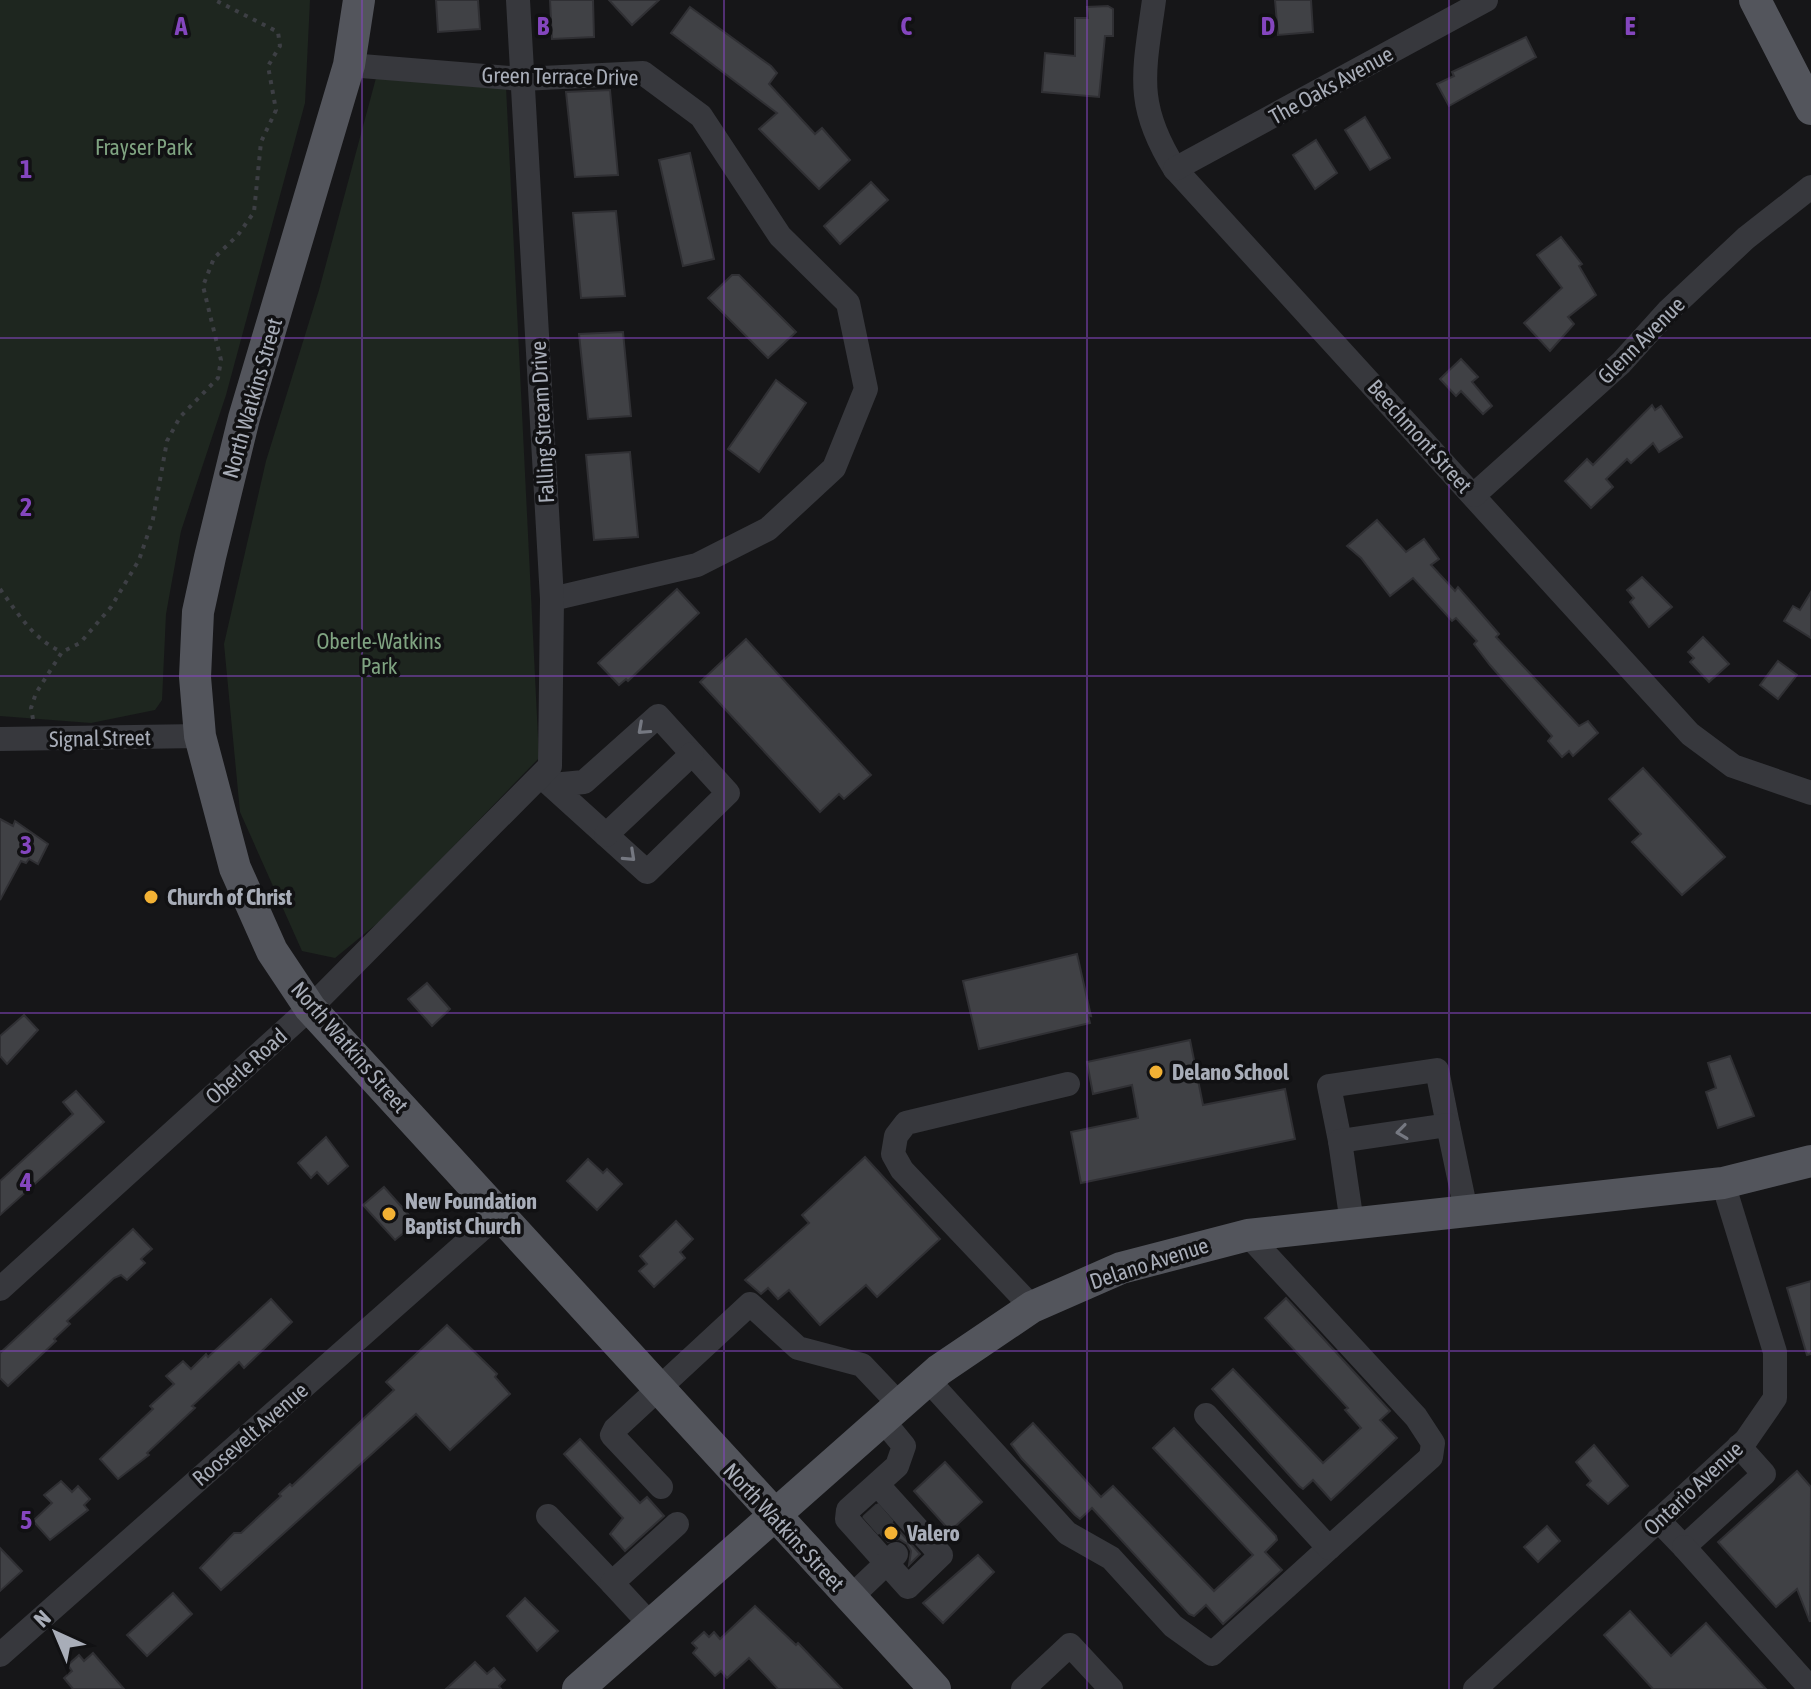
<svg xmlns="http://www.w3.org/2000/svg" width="1811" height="1689" viewBox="0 0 1811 1689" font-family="'Asap Condensed',sans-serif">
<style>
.green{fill:#1e261f}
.building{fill:#404145;stroke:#303034;stroke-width:2}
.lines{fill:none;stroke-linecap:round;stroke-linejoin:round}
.minor-tunnel{stroke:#333438;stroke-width:24;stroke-dasharray:24 12;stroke-linecap:butt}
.path{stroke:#3d3f44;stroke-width:4;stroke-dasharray:4 6;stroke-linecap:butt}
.minor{stroke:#37383d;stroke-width:24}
.major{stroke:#53555c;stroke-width:32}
.oneway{stroke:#757881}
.grid{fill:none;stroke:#8446be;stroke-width:2;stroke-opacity:0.55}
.poi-dot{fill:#f2b134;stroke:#111113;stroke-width:3}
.labels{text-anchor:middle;stroke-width:7;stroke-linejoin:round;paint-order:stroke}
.street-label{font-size:22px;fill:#a8adb8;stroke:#111113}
.park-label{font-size:22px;fill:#7fa381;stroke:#111113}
.poi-label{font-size:22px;font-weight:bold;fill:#a8adb8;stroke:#111113;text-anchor:start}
.grid-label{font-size:26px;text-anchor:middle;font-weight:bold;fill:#8446be;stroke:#111113;stroke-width:7;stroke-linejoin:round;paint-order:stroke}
</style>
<rect width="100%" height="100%" fill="#161618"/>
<g class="green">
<path d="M0 0H310L305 103 226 395 181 531 166 614 162 700 155 710 91 723 0 716Z"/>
<path d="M376 78 506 87 539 758 385 917 335 958 302 951 240 812 224 644 266 461 319 290Z"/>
</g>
<g class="building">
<path d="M436 0H478L480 29 438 32Z"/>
<path d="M550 0H593L594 37 552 39Z"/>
<path d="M609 0H659L632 25Z"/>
<path d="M1275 0H1311L1313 32 1278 35Z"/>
<path d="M1108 6 1113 9V36H1105L1099 97 1042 92 1045 53 1075 56V18H1088L1087 7Z"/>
<path d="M690 7 771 66 777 73 769 84 815 134 822 128 850 160 819 189 759 129 777 113 671 33Z"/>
<path d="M1526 37 1536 57 1449 106 1437 84 1454 76 1452 72Z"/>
<path d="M610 90 618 175 575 177 566 92Z"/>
<path d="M1365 117 1390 158 1370 170 1345 130Z"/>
<path d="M1316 140 1337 173 1315 189 1293 155Z"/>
<path d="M690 153 714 259 683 266 659 160Z"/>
<path d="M871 182 888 200 840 244 824 226Z"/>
<path d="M616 211 625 296 581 298 573 213Z"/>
<path d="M1561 237 1582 264 1579 266 1596 295 1568 317 1574 324 1550 351 1524 323 1562 288 1537 255Z"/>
<path d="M732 275H739L796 332 768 358 708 298Z"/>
<path d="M623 332 631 416 588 419 579 334Z"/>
<path d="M1461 359 1478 377 1472 382 1492 406 1483 414 1461 391 1456 396 1440 379Z"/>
<path d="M776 380 806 403 759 472 728 449Z"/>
<path d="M1652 405 1655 410 1661 406 1682 437 1659 452 1653 443 1631 463 1627 459 1606 479 1613 487 1591 508 1565 481 1587 459 1593 465Z"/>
<path d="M630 452 638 537 594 540 586 455Z"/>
<path d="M1377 520 1406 552 1424 539 1439 559 1431 565 1455 591 1458 587 1472 603 1499 634 1496 637 1579 726 1588 721 1598 733 1573 756 1569 751 1562 757 1548 741 1552 736 1490 665 1474 644 1477 641 1456 618 1452 621 1413 578 1390 596 1361 558 1347 546Z"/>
<path d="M1642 577 1672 607 1649 627 1630 602 1634 598 1627 590Z"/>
<path d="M677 589 699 613 628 681 626 679 619 685 598 663Z"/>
<path d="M1811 592V638L1784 621 1793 606 1800 610Z"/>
<path d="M1703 637 1729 664 1709 682 1690 662 1694 658 1688 652Z"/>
<path d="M746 639 871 775 844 799 839 794 820 812 700 682Z"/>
<path d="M1778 661 1797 675 1778 699 1760 685Z"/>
<path d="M1643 768 1725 857 1682 895 1632 842 1641 834 1609 799Z"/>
<path d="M0 819 13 826 15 821 48 844 38 864 29 859 26 863 21 861 0 900Z"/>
<path d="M1077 954 1091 1016 1088 1015 1090 1023 979 1049 963 981Z"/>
<path d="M427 983 450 1009 432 1026 408 999Z"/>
<path d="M24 1015 38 1030 7 1064 0 1056V1036Z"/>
<path d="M1190 1040 1203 1105 1285 1089 1295 1139 1081 1183 1071 1132 1138 1118 1132 1085 1093 1094 1087 1062Z"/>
<path d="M1730 1056 1754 1116 1718 1128 1706 1092 1716 1088 1708 1063Z"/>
<path d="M76 1091 104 1122 0 1215V1181L73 1114 63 1102Z"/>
<path d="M326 1137 348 1166 328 1184 317 1172 311 1178 298 1163Z"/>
<path d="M865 1157 940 1239 877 1297 866 1285 820 1325 789 1290 778 1299 768 1288 761 1294 745 1280 809 1223 802 1215Z"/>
<path d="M588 1159 603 1173 607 1169 622 1184 597 1210 567 1181Z"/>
<path d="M384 1187 416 1223 395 1240 363 1205Z"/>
<path d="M676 1221 693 1239 680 1252 685 1258 654 1287 639 1271 647 1264 640 1256Z"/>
<path d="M133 1229 152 1249 141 1259 145 1263 127 1280 121 1275 114 1278 67 1321 70 1324 54 1339 56 1341 8 1386 0 1378V1353Z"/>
<path d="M1811 1281V1354L1807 1355 1787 1288Z"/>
<path d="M1286 1298 1390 1411 1380 1420 1397 1438 1331 1500 1313 1480 1303 1489 1299 1486 1212 1389 1233 1369 1323 1463 1361 1428 1345 1410 1348 1408 1265 1318Z"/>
<path d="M271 1299 292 1322 244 1368 239 1362 192 1406 195 1408 147 1453 149 1455 118 1479 100 1459 153 1409 150 1406 174 1384 166 1376 183 1361 191 1369 206 1354 208 1357Z"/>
<path d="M447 1325 497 1374 495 1377 510 1394 450 1450 416 1414 221 1590 200 1568 234 1533H241L281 1496 279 1494 290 1484 292 1486 394 1390 386 1382Z"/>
<path d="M1033 1423 1101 1497 1113 1486 1214 1591 1253 1555 1153 1448 1174 1428 1276 1536 1277 1540 1265 1552 1282 1570 1223 1624 1206 1605 1194 1616 1189 1614 1092 1508 1080 1519 1075 1515 1022 1459 1011 1444Z"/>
<path d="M580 1439 640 1503 647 1497 664 1516 625 1551 610 1534 623 1518 564 1454Z"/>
<path d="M1594 1445 1628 1486 1608 1504 1587 1485 1591 1481 1576 1462Z"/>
<path d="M945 1462 982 1502 950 1531 914 1491Z"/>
<path d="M1797 1471 1811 1487 1810 1622 1797 1589 1776 1607 1718 1542Z"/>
<path d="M61 1481 72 1492 78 1486 90 1499 84 1505 88 1510 50 1540 33 1521 52 1503 44 1495Z"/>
<path d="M876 1505 920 1554 909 1565 911 1551 907 1544 899 1539 888 1542 864 1516Z"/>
<path d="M1547 1526 1560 1541 1538 1562 1524 1547Z"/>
<path d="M0 1548 22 1571 0 1591Z"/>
<path d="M978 1555 994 1572 943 1623 923 1603Z"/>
<path d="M173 1593 192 1614 147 1656 127 1635Z"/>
<path d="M525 1598 558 1631 537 1651 507 1616Z"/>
<path d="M755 1606 796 1645 798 1643 842 1689H778L749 1658 727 1678 721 1671 715 1676 693 1653 697 1648 692 1643 704 1632 709 1637 714 1632 720 1639Z"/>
<path d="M1630 1611 1671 1656 1706 1623 1766 1689H1653L1604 1635Z"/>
<path d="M93 1653 124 1689H73L64 1678 72 1671 68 1665 79 1655 84 1661Z"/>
<path d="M475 1662 487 1674 494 1668 505 1680 499 1686 501 1689H446Z"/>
</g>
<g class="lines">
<path class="minor-tunnel" d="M870 1526 886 1512"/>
<g class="path">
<path d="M0 589C19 615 33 639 62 652"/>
<path d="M33 719 31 708 36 693 62 652 80 643 111 607 139 560 153 519 167 441 180 417 218 378 221 360 203 286 214 258 238 235 254 212 261 142 276 110 268 66 280 46 278 32 215 0"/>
</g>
<g class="minor">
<path d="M1154 0C1144 73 1134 104 1175 169L1690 734 1733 766 1811 793"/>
<path d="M349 65 522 79 643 73 701 116 780 236 848 303 866 389 834 468 768 529 697 565 552 599"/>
<path d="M1175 169 1486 0"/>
<path d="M1474 495 1621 363 1668 311 1746 238 1811 187"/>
<path d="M0 739 200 736"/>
<path d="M542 777 647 872 728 793 658 716 584 782 552 785"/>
<path d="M606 835 692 754"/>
<path d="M1340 1141 1329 1086 1437 1070 1448 1125"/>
<path d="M1352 1223 1340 1141 1448 1125 1466 1211"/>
<path d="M0 1289 310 1008 550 766 552 599 518 0"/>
<path d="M1032 1307 902 1170 893 1154 896 1136 906 1123 1068 1084"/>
<path d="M928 1380 1067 1533 1111 1558 1173 1626 1212 1654 1329 1548"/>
<path d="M1206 1415 1329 1548 1431 1457 1433 1443 1416 1417 1248 1235"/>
<path d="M877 1484 848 1510 847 1519 908 1587 941 1555 877 1484 897 1466 904 1446 881 1418"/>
<path d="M661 1487 612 1435 615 1429 750 1304 798 1348 862 1365 899 1404"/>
<path d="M548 1516 612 1583"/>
<path d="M1658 1520 1684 1547 1764 1474 1739 1446"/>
<path d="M1684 1547 1811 1689"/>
<path d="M850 1598 896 1554"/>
<path d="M650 1624 612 1583 677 1524"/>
<path d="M0 1655 500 1213"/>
<path d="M1023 1689 1070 1645 1111 1689"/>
<path d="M1475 1689 1746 1440 1775 1398V1352L1723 1183"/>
</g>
<g class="major">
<path d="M359 0 349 65 244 418 210 557 198 612 195 677 200 736 235 868 272 951 310 1008 935 1689"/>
<path d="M1755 0 1811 109"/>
<path d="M578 1689 939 1370 1032 1307 1121 1268 1248 1235 1723 1183 1811 1161"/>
</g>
</g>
<defs><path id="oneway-chevron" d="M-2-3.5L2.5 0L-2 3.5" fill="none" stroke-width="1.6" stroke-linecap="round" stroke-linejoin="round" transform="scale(2)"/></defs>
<g class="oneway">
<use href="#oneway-chevron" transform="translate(643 729) rotate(138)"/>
<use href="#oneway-chevron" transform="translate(630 856) rotate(43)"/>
<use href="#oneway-chevron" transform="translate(1402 1132) rotate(172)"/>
</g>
<path class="grid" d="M362 0V1689M724 0V1689M1087 0V1689M1449 0V1689M0 338H1811M0 676H1811M0 1013H1811M0 1351H1811"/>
<g class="poi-dot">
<circle cx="151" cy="897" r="8"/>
<circle cx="1156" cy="1072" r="8"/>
<circle cx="389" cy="1214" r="8"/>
<circle cx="891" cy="1533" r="8"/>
</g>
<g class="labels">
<g class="street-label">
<text transform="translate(560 76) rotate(1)" y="8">Green Terrace Drive</text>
<text transform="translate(1331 85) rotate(-29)" y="8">The Oaks Avenue</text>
<text transform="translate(1641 340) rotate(-45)" y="8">Glenn Avenue</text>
<text transform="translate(252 398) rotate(-74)" y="8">North Watkins Street</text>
<text transform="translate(542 422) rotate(-93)" y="8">Falling Stream Drive</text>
<text transform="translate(1420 436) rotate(48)" y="8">Beechmont Street</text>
<text transform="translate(100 738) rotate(-1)" y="8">Signal Street</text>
<text transform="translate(350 1047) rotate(49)" y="8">North Watkins Street</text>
<text transform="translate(246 1066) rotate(-42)" y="8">Oberle Road</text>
<text transform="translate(1149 1263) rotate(-18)" y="8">Delano Avenue</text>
<text transform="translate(250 1434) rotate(-41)" y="8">Roosevelt Avenue</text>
<text transform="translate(1693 1488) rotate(-43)" y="8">Ontario Avenue</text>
<text transform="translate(784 1527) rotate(47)" y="8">North Watkins Street</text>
</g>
<g class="park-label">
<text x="144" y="155">Frayser Park</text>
<text x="379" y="649">Oberle-Watkins<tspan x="379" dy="25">Park</tspan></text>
</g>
<g class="poi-label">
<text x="167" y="905">Church of Christ</text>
<text x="1172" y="1080">Delano School</text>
<text x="405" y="1209">New Foundation<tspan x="405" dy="25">Baptist Church</tspan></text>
<text x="907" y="1541">Valero</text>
</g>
</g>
<g class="grid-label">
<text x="181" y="35">A</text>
<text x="543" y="35">B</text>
<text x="906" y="35">C</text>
<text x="1268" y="35">D</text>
<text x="1630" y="35">E</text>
<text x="26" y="178">1</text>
<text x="26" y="516">2</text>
<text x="26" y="854">3</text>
<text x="26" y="1191">4</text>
<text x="26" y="1529">5</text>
</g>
<g transform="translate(56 1633) rotate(316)" stroke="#111113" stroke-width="6" paint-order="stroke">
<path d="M0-6L14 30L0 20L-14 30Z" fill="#a8adb8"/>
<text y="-12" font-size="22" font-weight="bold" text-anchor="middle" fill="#a8adb8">N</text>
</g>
</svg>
